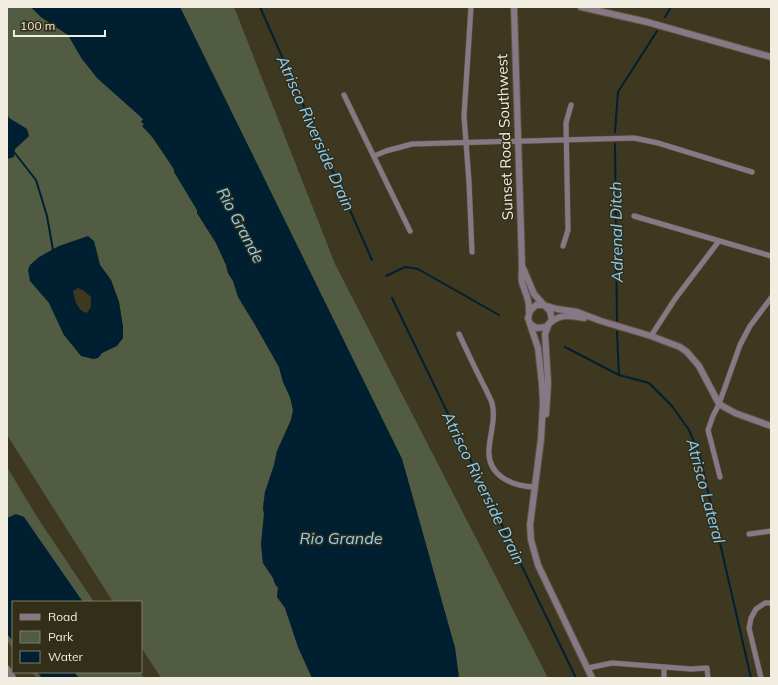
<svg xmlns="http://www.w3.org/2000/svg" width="778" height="685" viewBox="0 0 778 685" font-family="Mulish,sans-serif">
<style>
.green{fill:#525c43;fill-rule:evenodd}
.water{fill:#001f30;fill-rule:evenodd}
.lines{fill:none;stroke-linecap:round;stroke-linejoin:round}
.stream{stroke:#001f30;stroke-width:2}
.minor-casing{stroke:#5b5540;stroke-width:6}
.tertiary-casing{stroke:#5b5540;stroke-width:8}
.minor{stroke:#887784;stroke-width:5}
.tertiary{stroke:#887784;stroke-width:6}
.labels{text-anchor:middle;stroke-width:3;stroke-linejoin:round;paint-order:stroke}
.street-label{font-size:15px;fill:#f1ede0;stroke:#332e18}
.water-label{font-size:16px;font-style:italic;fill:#8ad0f9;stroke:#332e18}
</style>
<rect width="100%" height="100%" fill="#3e3821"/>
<g class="green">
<path d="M7 7H31L41 17 68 35 82 59 143 119 144 124 142 126C165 150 180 182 197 210V213L216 243 226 265 228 273 233 281 242 304 254 323 279 367 283 382 290 397 293 410 291 420 277 451 274 465 265 492 263 508 264 514 261 544 263 563 273 578 275 584 278 588 277 597 285 608 298 647 312 678H161L141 647V602H113L7 435V159L13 157 15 149 29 136 27 129 9 118 7 113ZM94 242 100 265 111 280 119 302 123 327 116 346 102 353 98 358 64 335 49 303Z"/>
<path d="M180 7H234L335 264 548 678H459L455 648 402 459Z"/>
<path d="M7 467 37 517 94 602H13V649L7 641Z"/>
<path d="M32 672H140L144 678H36Z"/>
</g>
<g class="water">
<path d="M31 7H180L402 459 455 648 459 678H312L298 647 285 608 277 597 278 588 275 584 273 578 263 563 261 544 264 514 263 508 265 492 274 465 277 451 291 420 293 410 290 397 283 382 279 367 254 323 238 297 233 281 228 273 226 265 216 243 197 213V210L174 172V169L151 135 142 126 144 124 141 122 143 119 97 78 82 59 68 35 41 17Z"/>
<path d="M7 113 9 118 27 129 29 136 15 149 14 157 7 159Z"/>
<path d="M88 236 94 241 100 265 111 280 119 302 123 327V338L117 346 102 353 98 358 93 359 81 356 64 335 49 303 30 281 28 270 30 265 39 257 59 246ZM78 288 83 290 91 297C91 304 92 309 86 313 77 310 75 300 73 291Z"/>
<path d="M16 514 24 517 83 602H13V641L7 634V518Z"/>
<path d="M37 672H74L79 678H42Z"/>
</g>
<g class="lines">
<g class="stream">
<path d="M260 7 372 260"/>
<path d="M665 17 671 7"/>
<path d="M615 132 618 92 657 31"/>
<path d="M615 144 617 321"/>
<path d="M14 152 36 180 47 216 53 250"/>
<path d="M386 276 405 267 418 269 499 315"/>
<path d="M392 298 576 678"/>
<path d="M617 332 619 375"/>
<path d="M565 347 619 375 649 383 672 406 689 430 700 456 751 678"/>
</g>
<g class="minor-casing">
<g id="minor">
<path d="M471 7 464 116 469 182 472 252"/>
<path d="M344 95 410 231"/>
<path d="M374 156 386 151 412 144 634 138 658 143 752 172"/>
<path d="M634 216 771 256"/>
<path d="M563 246 568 230 566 123 571 105"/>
<path d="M459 334C466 349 473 364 480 378 484 386 489 395 492 403 496 418 490 434 489 449 487 475 511 486 534 487"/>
<path d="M651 336 675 299 719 241"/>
<path d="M720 477 708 430 713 416 719 404 740 345 750 326 771 298"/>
<path d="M749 534 771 531"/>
<path d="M588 668 612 663 691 669 707 668 708 678"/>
<path d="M664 678V667"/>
<path d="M761 678 749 628 751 618 756 609 765 603H771"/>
</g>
</g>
<g class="tertiary-casing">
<g id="tertiary">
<path d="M514 7 522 266C522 272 521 277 522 282 525 293 530 300 529 311"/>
<path d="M581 7 647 22 771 57"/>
<path d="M523 268 534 294 544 305"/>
<path d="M547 306 557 309 577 312 601 321 651 336 680 347 687 352 699 366 719 404 735 413 771 426"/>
<path d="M550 323C561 313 571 316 584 318"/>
<path d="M530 324 537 328 546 327 552 320 550 311 544 305H536L530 311 528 318 538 348 542 384 543 403 541 439 530 525 531 540 538 565 592 678"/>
<path d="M546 414 548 383 545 334 548 326"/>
<path d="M7 669 13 678"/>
</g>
</g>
<use href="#minor" class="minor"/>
<use href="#tertiary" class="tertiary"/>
</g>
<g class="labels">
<g class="street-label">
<text transform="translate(505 137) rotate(-92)" y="5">Sunset Road Southwest</text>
</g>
<g class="water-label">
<text transform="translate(316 133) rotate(66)" y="6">Atrisco Riverside Drain</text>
<text transform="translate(241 225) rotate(62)" y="6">Rio Grande</text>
<text transform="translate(616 232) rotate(-91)" y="6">Adrenal Ditch</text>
<text transform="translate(484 488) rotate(64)" y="6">Atrisco Riverside Drain</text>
<text transform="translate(706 491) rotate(75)" y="6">Atrisco Lateral</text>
<text x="341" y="544">Rio Grande</text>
</g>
</g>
<rect width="778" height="685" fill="none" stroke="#f1ede0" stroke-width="16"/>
<rect x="12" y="601" width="130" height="72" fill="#332e18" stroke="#7f7a68"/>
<rect x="20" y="614" width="20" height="6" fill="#887784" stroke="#7f7a68"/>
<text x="48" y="621" font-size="12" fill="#f1ede0">Road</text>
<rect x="20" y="631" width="20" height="12" fill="#525c43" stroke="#7f7a68"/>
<text x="48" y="641" font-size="12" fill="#f1ede0">Park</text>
<rect x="20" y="651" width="20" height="12" fill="#001f30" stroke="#7f7a68"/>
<text x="48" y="661" font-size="12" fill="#f1ede0">Water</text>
<path d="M14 30v6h91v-6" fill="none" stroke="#f1ede0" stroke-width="2"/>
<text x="20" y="30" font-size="12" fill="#f1ede0" stroke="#332e18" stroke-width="3" paint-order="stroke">100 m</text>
</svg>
